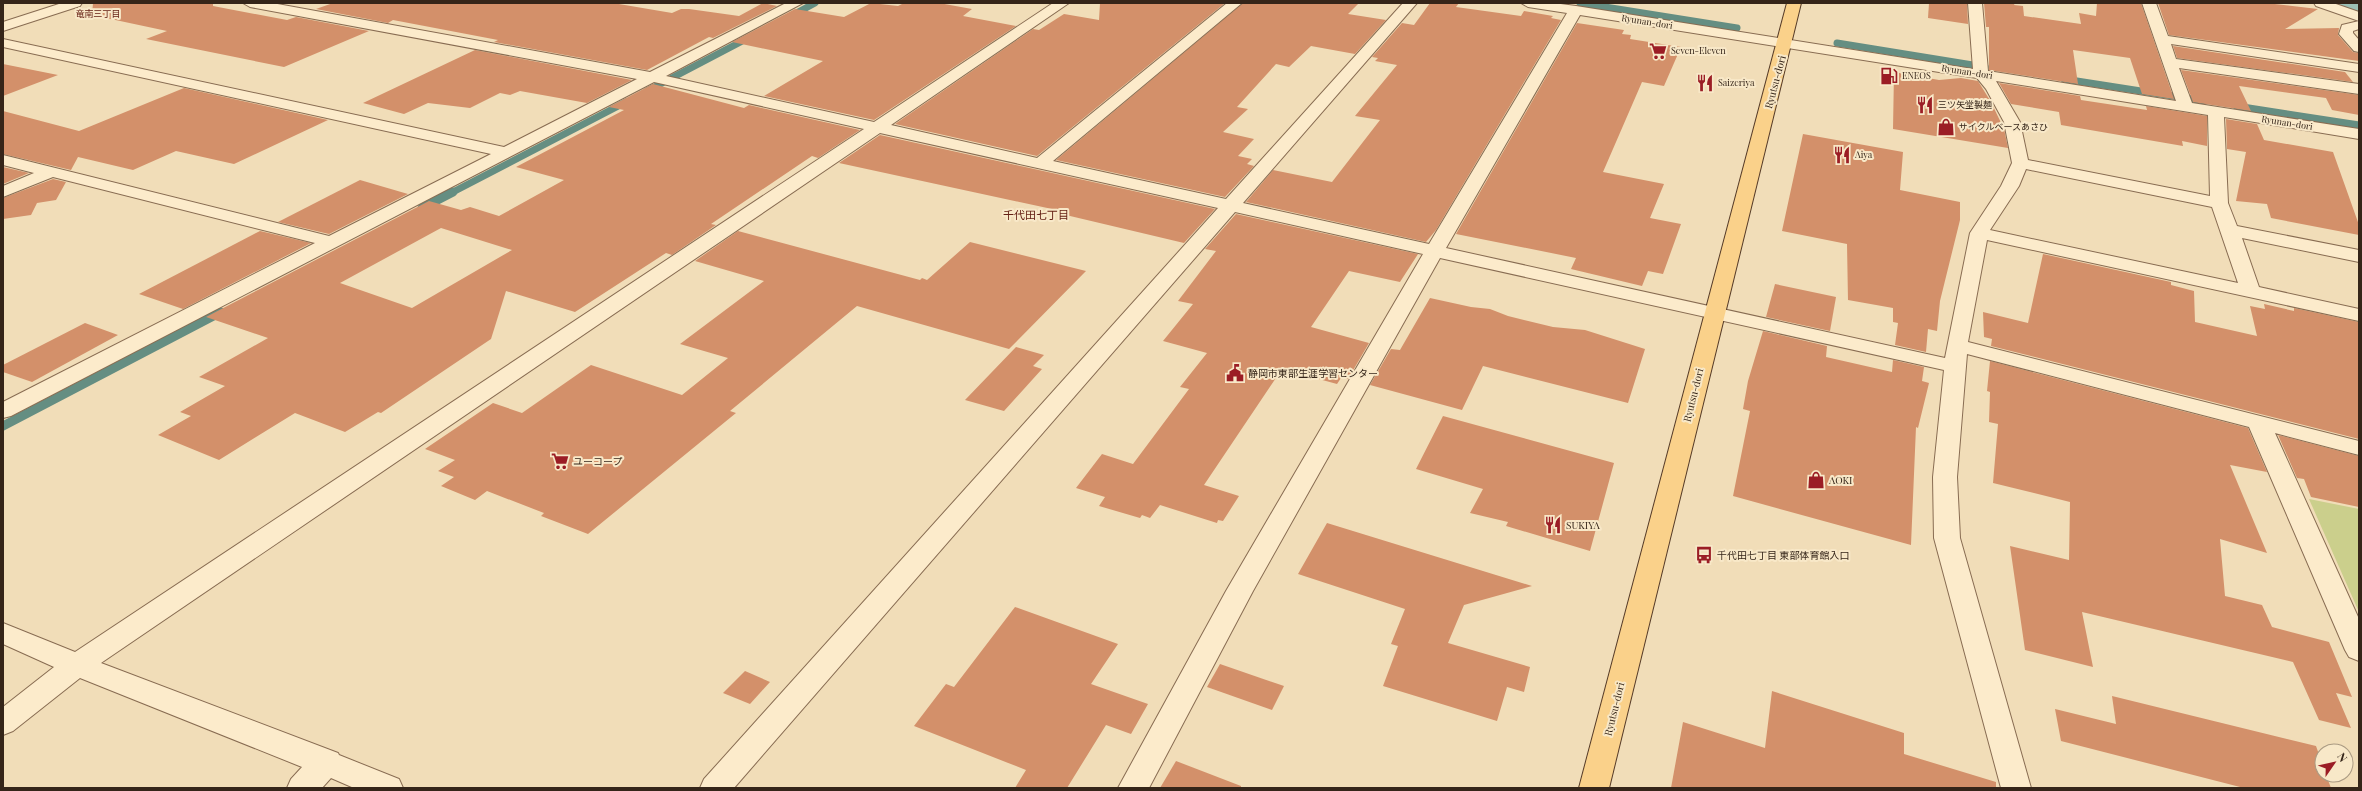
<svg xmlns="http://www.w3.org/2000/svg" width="2362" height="791" viewBox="0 0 2362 791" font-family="'Playfair Display','Noto Sans JP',serif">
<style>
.green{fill:#cbcf8c}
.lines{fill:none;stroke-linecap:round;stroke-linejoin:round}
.stream-far1{stroke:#658e82;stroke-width:7}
.stream{stroke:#658e82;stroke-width:9}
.river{fill:#9dc0b4;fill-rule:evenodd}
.building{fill:#d3906a;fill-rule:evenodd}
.minor-casing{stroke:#886c52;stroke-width:2}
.major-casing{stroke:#553a27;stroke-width:2}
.minor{fill:#fcebcb;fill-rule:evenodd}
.major{fill:#fad18a;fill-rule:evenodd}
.labels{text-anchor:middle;stroke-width:4;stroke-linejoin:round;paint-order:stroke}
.far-neighbourhood-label{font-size:9px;fill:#652115;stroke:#f8e8c8}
.far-street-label{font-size:9px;fill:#352519;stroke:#f8e8c8}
.far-poi-label{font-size:9px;fill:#352519;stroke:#f8e8c8;text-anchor:start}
.street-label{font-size:10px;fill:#352519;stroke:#f8e8c8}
.poi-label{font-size:10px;fill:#352519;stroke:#f8e8c8;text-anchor:start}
.neighbourhood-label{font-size:11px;fill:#652115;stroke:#f8e8c8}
</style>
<rect width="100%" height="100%" fill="#f1ddb8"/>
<path class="green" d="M2309 499 2359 509V612Z"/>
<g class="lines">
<g class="stream-far1">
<path d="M1580 3 1737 28"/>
<path d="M791 16 815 3"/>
<path d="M1837 43 1985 67"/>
<path d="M2064 79 2205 101"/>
<path d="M647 91 750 37"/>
<path d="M2236 106 2359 125"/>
<path d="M451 193 626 102"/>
</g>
<g class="stream">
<path d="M422 208 453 192"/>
<path d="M3 426 221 312"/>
</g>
<path class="river" d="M2334 3H2359V16L2339 10Z"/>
</g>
<g class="building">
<path d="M93 3H213V6L287 20 296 17 369 31 284 67 146 39 167 31 92 15Z"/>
<path d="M333 3H613L672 13 681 9H689L739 16 763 3 777 6 713 38 709 37 647 70 494 42 498 40 393 20 388 23 316 9Z"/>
<path d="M871 3 898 6 904 3H939L972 9 963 16 1016 26 874 120 764 96 823 61 732 42 795 9 844 17Z"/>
<path d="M1100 3H1225L1037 156 895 124 1033 29 1039 30 1064 14 1099 20Z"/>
<path d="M1243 3H1359L1348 14 1386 20 1355 54 1311 46 1289 67 1276 64 1237 107 1248 109 1223 132 1254 139 1238 156 1252 159 1247 164 1254 166 1225 197 1056 160Z"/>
<path d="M1430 3H1459L1456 7 1521 16 1524 11 1553 16 1551 18 1561 20 1436 230 1426 242 1246 202 1273 170 1332 182 1380 120 1355 116 1397 65 1375 61 1378 58 1372 57 1402 23 1414 25Z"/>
<path d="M1929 3H1967L1968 24 1928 18Z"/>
<path d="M1984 3H2015L2014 5 2023 6 2024 16 2081 24 2079 13 2096 16 2097 3H2141L2174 99 2142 94 2130 58 2073 50 2078 84 1989 70V27H1986Z"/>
<path d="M2158 3H2266L2318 9 2285 29 2339 28 2338 35 2353 52 2359 53V61L2169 35Z"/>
<path d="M1577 23 1624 30 1622 34 1631 35 1630 39 1681 47 1664 86 1642 82 1603 172 1664 184 1650 218 1681 224 1663 274 1648 271 1642 286 1571 269 1576 258 1456 234Z"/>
<path d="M2173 46 2345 72 2353 82 2177 58Z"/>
<path d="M475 50 632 80 587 103 520 91 510 95 500 93 470 108 428 103 404 114 363 103Z"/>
<path d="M3 64 58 75 3 96Z"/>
<path d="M2181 70 2359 95V115L2332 110 2326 98 2239 86 2251 111 2193 102Z"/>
<path d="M1894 72 1939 80 1961 78 1978 81 1991 102 2004 129 2008 148 1893 129Z"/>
<path d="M1999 83 2080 96 2081 100 2147 110 2146 106 2207 116V146L2182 141 2183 146 2061 125 2059 112 2011 104Z"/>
<path d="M653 84 744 108 749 105 860 130 818 158 812 156 711 224 716 225 672 255 666 253 575 312 506 291 491 339 381 413 378 412 345 432 295 413 219 460 158 435 191 416 180 412 225 386 199 377 268 338 206 317 429 201 461 210 470 207 499 216 564 180 516 167 624 110 609 107ZM441 228 512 250 412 308 340 283Z"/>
<path d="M184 88 328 120 234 164 176 151 133 170 78 157 71 170 3 154V111L79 131Z"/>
<path d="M2226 119 2257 124 2264 140 2333 152 2359 225V235L2271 218 2267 204 2236 201 2246 152 2227 149Z"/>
<path d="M1803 134 1903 152 1900 190 1960 202V220L1940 301 1937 331 1928 329 1926 352 1895 345 1898 323 1893 322V308L1848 300 1847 244 1782 231Z"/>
<path d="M880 135 1215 209 1184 243 1049 211 1052 209 839 163Z"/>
<path d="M3 167 29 173 3 184Z"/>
<path d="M53 179 66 182 56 200 37 203 31 215 3 219V198Z"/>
<path d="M360 180 408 194 329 234 278 222Z"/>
<path d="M1236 214 1418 254 1400 282 1349 271 1311 327 1369 343 1348 379 1341 378 1337 384 1282 369 1204 485 1239 496 1223 521 1218 520 1217 523 1160 505 1150 518 1142 515 1140 518 1099 506 1105 497 1076 488 1102 454 1133 464 1189 389 1180 387 1207 353 1163 341 1193 304 1178 301 1216 251 1205 249Z"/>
<path d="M260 231 311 243 183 309 139 294Z"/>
<path d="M738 231 920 280 922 278 927 280 970 242 1086 271 1009 349 857 306 730 411 736 413 588 534 541 516 544 513 487 491 475 500 441 486 454 477 438 471 455 460 425 449 493 403 522 413 591 365 682 395 728 358 680 344 764 281 695 261Z"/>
<path d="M2043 254 2171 282V285L2194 291 2195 322 2257 336 2250 306 2265 309 2264 304 2294 311V308L2359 322V439L1991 346 1992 339 1984 337 1983 312 2028 323Z"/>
<path d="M1775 284 1836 297 1830 331 1766 317Z"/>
<path d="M1430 298 1471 307 1490 309 1508 316 1553 327 1585 330 1645 349 1628 403 1483 366 1462 410 1370 385 1391 349 1400 350Z"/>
<path d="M85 323 118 335 32 382 3 372V365Z"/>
<path d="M1763 331 1827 346 1826 357 1892 372 1893 360 1924 367 1922 381 1929 383 1918 428 1916 427 1911 545 1733 496 1750 411 1743 409 1748 381Z"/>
<path d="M1016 347 1044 355 1033 366 1042 369 1004 411 965 400Z"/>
<path d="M1990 361 2248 428 2267 472 2230 465 2267 553 2220 539 2225 596 2262 605 2272 627 2329 642 2352 697 2336 693 2351 728 2319 720 2293 662 2082 612 2093 667 2025 650 2010 546 2069 560 2070 502 1993 483 1998 424 1989 422 1990 392 1987 391Z"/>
<path d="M1443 416 1614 463 1590 551 1506 526 1508 522 1470 513 1483 489 1416 469Z"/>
<path d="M2278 435 2359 456V507L2311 497 2304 479 2297 478Z"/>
<path d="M1327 523 1532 586 1464 605 1448 643 1530 667 1524 692 1507 687 1497 721 1383 686 1398 646 1391 644 1405 609 1298 574Z"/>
<path d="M1015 607 1118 644 1091 684 1148 704 1131 734 1106 725 1067 788H1015L1026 770 914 726 946 684 954 687Z"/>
<path d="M1220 664 1284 686 1272 710 1207 687Z"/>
<path d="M745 671 770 682 750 704 723 693Z"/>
<path d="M1772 691 1904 733V754L1996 782V788H1671L1683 722 1765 748Z"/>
<path d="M2112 696 2316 746 2322 763V775H2326L2331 788H2244L2061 741 2055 709 2116 724Z"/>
<path d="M1176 761 1241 786V788H1160Z"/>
</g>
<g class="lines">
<g class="minor-casing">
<g id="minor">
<path d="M62 3H82L80 6 3 31V22Z"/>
<path d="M243 3H272L650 72 786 3H803L666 76 874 122 1053 3H1069L891 125 1037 158 1227 3H1242L1053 161 1226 199 1403 3H1417L1243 203 1429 244 1567 13 1528 7 1521 3H1553L1576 6 1973 69 1968 3H1982L1988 71 2176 101 2142 3H2156L2168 36 2359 64V72L2171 44 2176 59 2359 84V94L2179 68 2192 103 2359 129V139L2224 117 2228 203 2237 226 2359 250V262L2242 238 2259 287 2359 309V321L1987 240 1968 342 2359 441V455L2275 433 2359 619V661L2349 657 2345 650 2249 427 1967 354 1957 477 1960 538 2031 788H2001L1934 538 1933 477 1944 370 1440 258 1253 591 1149 788H1118L1226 591 1423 254 1235 212 734 788H700L704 779 1218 208 880 133 101 663 338 753 339 755 399 779 403 788H354L331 778 322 788H287L291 779 302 767 80 678 13 731 3 735V707L54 667 3 644V623L75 652 864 129 654 82 11 416 3 418V402L315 243 53 177 3 197V186L34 173 3 165V155L329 236 491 154 3 47V39L504 147 637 79 250 7ZM1580 15 1977 78 1986 89 2004 122 2012 163 2001 186 1970 233 1945 358 1446 248ZM1996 81 2208 115 2210 196 2028 160 2020 122ZM2026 169 2212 207 2238 283 1990 230 2019 186Z"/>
<path d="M2314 3H2333L2359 12V29L2353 31V33L2359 40V52L2354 51 2339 34 2342 25 2359 21 2316 6Z"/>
</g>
</g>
<g class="major-casing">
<path id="major" d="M1787 3H1801L1609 788H1579Z"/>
</g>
<use href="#minor" class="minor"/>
<use href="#major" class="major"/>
</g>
<defs>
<g id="supermarket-bare" transform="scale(1.38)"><path d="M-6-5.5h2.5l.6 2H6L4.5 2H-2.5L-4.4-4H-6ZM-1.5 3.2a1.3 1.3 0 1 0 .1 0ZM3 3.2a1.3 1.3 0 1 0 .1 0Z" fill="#9b1d25" stroke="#f8e8c8" stroke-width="2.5" paint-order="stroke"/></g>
<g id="fuel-bare" transform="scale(1.38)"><path d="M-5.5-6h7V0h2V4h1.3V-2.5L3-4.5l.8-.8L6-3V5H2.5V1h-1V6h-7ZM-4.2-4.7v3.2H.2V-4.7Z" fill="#9b1d25" stroke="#f8e8c8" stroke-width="2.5" paint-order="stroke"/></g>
<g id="restaurant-bare" transform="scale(1.38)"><path d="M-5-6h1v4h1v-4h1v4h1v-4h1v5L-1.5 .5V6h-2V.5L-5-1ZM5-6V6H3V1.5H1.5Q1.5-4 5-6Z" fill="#9b1d25" stroke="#f8e8c8" stroke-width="2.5" paint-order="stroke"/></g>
<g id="shop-bare" transform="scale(1.38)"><path d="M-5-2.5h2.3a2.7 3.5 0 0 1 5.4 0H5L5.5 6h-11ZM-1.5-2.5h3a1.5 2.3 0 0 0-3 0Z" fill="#9b1d25" stroke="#f8e8c8" stroke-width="2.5" paint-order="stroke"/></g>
<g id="civic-bare" transform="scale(1.38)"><path d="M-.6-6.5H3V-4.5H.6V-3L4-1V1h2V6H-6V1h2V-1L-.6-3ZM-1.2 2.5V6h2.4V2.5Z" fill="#9b1d25" stroke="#f8e8c8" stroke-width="2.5" paint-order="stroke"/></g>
<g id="bus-bare" transform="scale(1.38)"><path d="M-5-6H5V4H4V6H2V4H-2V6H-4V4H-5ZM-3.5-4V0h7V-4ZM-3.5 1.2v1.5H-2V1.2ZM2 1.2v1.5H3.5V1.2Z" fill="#9b1d25" stroke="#f8e8c8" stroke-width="2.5" paint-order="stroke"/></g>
</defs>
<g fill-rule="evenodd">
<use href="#supermarket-bare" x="1658" y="51"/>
<use href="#fuel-bare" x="1889" y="76"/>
<use href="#restaurant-bare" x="1705" y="83"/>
<use href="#restaurant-bare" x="1925" y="105"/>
<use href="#shop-bare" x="1946" y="127"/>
<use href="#restaurant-bare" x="1842" y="155"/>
<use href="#civic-bare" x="1235" y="373"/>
<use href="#supermarket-bare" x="560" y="461"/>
<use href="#shop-bare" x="1816" y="480"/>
<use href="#restaurant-bare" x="1553" y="525"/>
<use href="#bus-bare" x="1704" y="555"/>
</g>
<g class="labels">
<g class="far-neighbourhood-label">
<text x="98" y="17">竜南三丁目</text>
</g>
<g class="far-street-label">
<text transform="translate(1647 22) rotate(9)" y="3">Ryunan-dori</text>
<text transform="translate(1967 72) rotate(9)" y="3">Ryunan-dori</text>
<text transform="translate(2287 123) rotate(9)" y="3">Ryunan-dori</text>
</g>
<g class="far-poi-label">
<text x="1671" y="54">Seven-Eleven</text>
<text x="1902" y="79">ENEOS</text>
<text x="1718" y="86">Saizeriya</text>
<text x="1938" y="108">三ツ矢堂製麺</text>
<text x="1959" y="130">サイクルベースあさひ</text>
<text x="1855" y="158">Aiya</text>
</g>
<g class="street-label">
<text transform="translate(1775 82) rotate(-75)" y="4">Ryutsu-dori</text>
<text transform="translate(1693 395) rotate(-76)" y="4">Ryutsu-dori</text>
<text transform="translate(1614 709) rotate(-76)" y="4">Ryutsu-dori</text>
</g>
<g class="poi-label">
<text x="1248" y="377">静岡市東部生涯学習センター</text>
<text x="573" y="465">ユーコープ</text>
<text x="1829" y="484">AOKI</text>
<text x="1566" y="529">SUKIYA</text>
<text x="1717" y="559">千代田七丁目 東部体育館入口</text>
</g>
<g class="neighbourhood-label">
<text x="1036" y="219">千代田七丁目</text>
</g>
</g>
<rect width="2362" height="791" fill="none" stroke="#352519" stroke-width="8"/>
<g transform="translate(2334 763) rotate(56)"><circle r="19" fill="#f8e8c8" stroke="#aa9a82"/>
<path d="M0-3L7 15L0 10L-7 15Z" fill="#9b1d25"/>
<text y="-6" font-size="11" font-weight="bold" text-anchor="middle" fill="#352519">N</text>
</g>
</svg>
